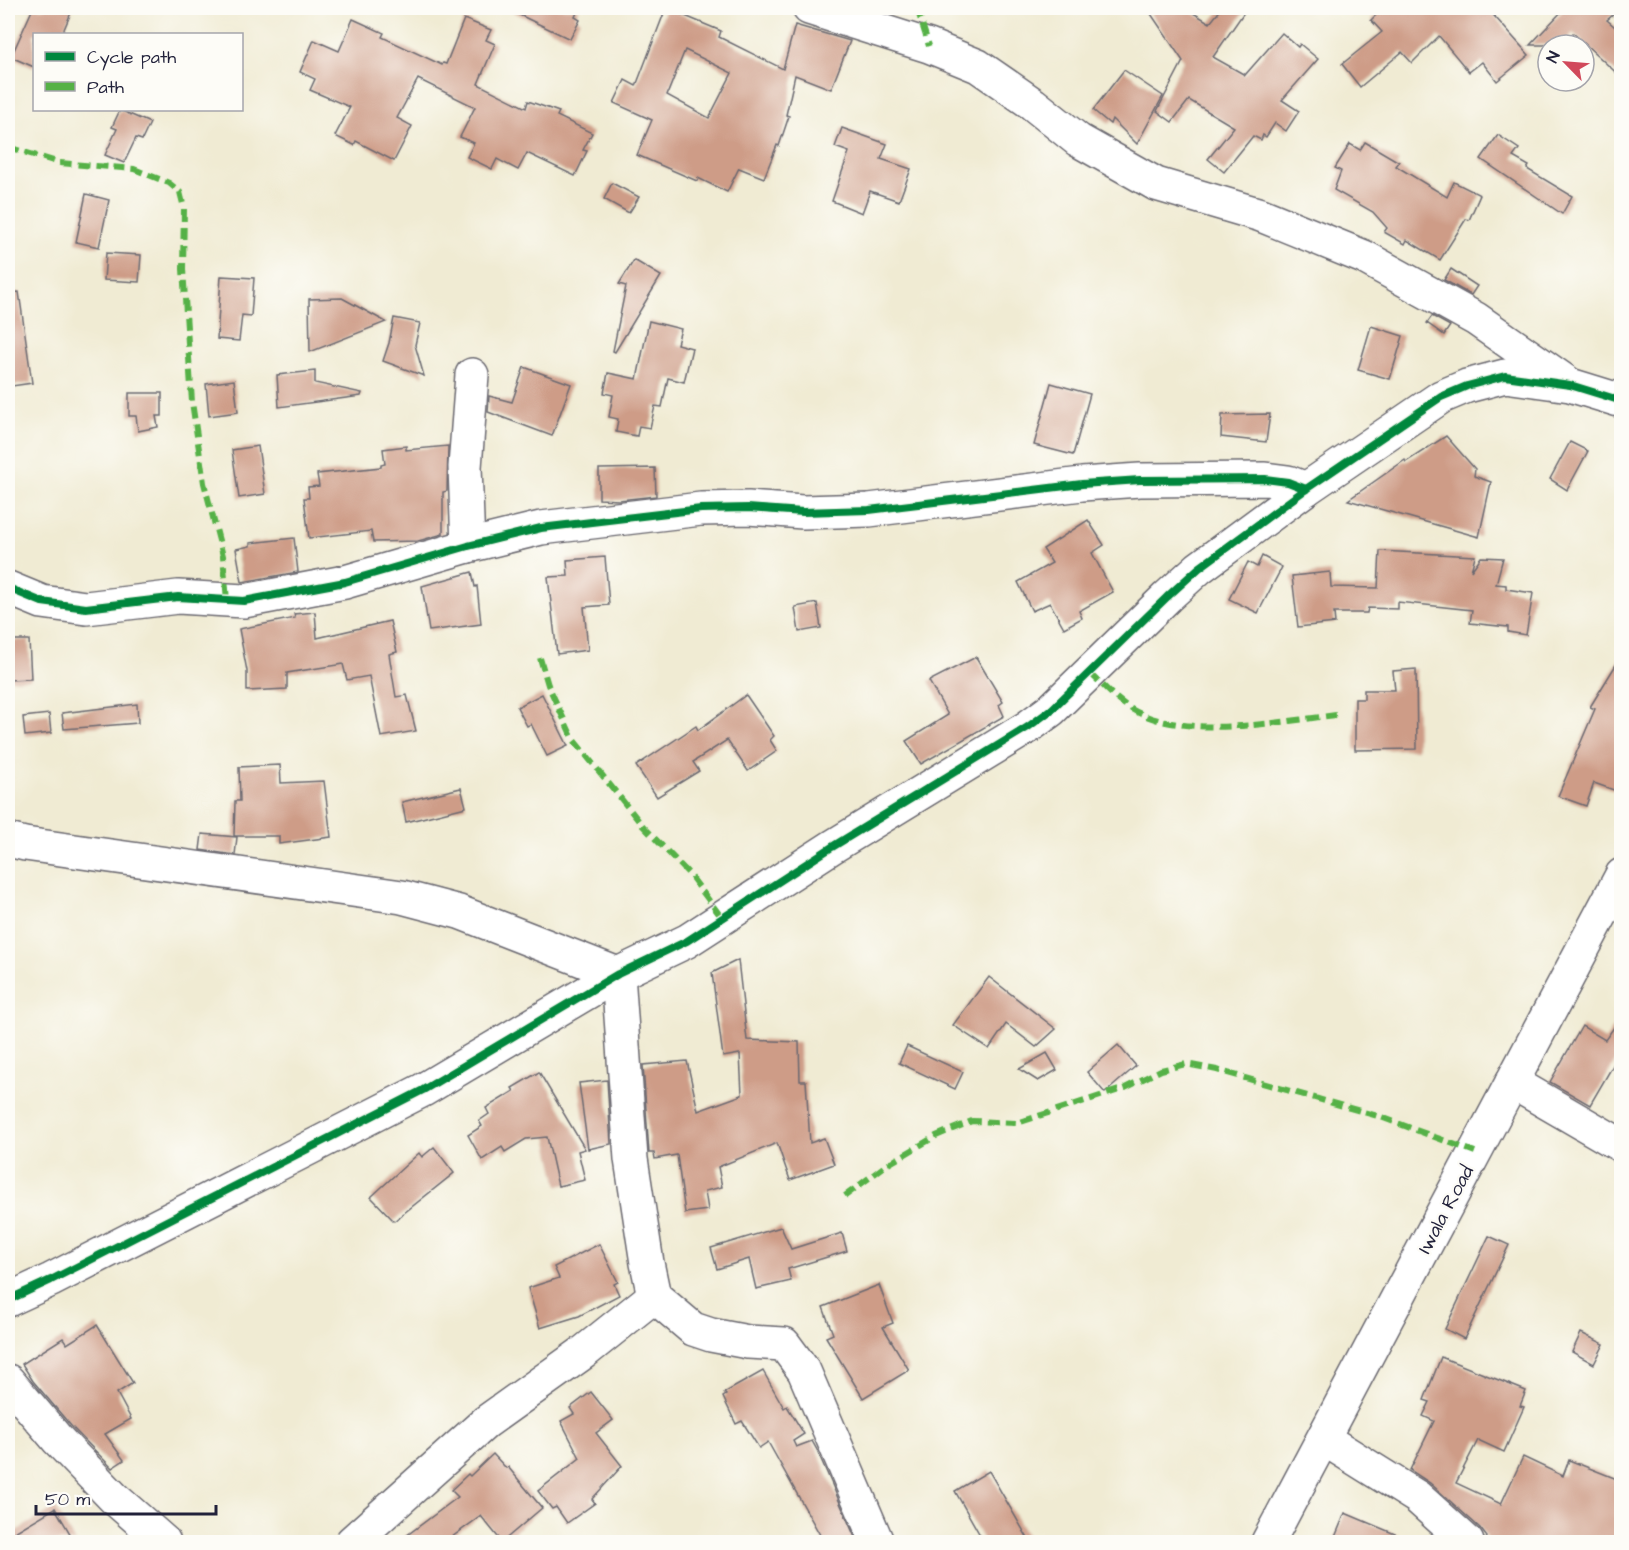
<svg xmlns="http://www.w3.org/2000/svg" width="1629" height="1550" viewBox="0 0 1629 1550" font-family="'Architects Daughter',sans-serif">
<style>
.building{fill:#ce9c87;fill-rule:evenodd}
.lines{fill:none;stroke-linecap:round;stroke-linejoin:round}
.minor-casing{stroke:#6a6870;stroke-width:36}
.minor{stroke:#fff;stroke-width:33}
.quiet{stroke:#55b146;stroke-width:6;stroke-dasharray:12 6;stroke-linecap:butt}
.cycleway-casing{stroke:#fdfcf7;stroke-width:11}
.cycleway{stroke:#00873e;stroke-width:8}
.labels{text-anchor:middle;stroke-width:5;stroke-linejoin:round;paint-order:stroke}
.street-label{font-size:20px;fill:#22223b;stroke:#fdfcf7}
</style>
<rect width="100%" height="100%" fill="#fdfcf7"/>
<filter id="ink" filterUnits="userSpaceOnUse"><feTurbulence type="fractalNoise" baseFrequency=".0167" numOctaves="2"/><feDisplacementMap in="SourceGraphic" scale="12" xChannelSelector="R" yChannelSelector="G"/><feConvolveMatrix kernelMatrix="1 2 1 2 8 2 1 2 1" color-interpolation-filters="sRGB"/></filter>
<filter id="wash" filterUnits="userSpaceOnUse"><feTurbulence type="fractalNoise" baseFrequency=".008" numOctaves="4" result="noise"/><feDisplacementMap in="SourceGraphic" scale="24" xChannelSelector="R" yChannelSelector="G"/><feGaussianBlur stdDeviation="1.35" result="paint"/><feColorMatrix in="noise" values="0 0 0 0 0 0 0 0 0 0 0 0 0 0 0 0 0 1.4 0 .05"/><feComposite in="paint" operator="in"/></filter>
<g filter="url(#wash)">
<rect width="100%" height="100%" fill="#f0ebd3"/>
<g id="blocks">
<g class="building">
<path d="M33 8H73L62 34H34V67L11 57Z"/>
<path d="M505 8H579L575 17 580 20 570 39Z"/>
<path d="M666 8 721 31 719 37 783 69 795 25 850 41 831 89 795 75 786 115 789 116 779 146 777 145 764 178 739 168 727 192 698 178 697 181 637 155 652 120 614 103 625 80 636 86ZM685 50 732 73 709 118 667 95Z"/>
<path d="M1147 8H1185L1210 23 1222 8H1247L1213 57 1245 75 1282 33 1298 47 1300 44 1318 59 1282 100 1299 111 1286 131 1275 123 1266 137 1263 135 1261 140 1253 136 1224 172 1208 159 1234 127 1189 100 1172 122 1157 111 1183 61Z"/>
<path d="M1383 8H1487L1529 55 1497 81 1482 62 1469 72 1439 36 1412 63 1402 52 1360 87 1342 64 1382 32 1371 20Z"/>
<path d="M1565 8H1621L1607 20 1622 33V78L1573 33 1562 45H1530Z"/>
<path d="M353 19 384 33 382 37 442 65 443 63 446 64 464 19 491 30 486 40 495 44 478 84 526 108 528 101 559 112 557 116 592 133 583 150 587 151 575 176 527 153 518 170 497 159 492 169 467 157 474 143 460 137 475 107 418 79 397 118 412 126 394 161 356 141 354 145 335 136 350 107 310 90 315 79 300 72 314 40 339 51Z"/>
<path d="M1124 70 1163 96 1137 144 1112 119 1110 124 1093 110Z"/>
<path d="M120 110 150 123 142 140 136 138 124 163 105 155 117 129 112 127Z"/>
<path d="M842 128 887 144 881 159 911 169 899 201 870 191 862 213 832 201 849 152 835 147Z"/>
<path d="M1498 135 1519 149 1513 157 1529 166 1527 169 1572 196 1562 214 1481 159Z"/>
<path d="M1365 142 1399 162 1396 166 1447 197 1454 182 1480 195 1469 220 1466 219 1440 260 1407 240 1405 244 1384 232 1387 228 1373 212 1334 190 1341 171 1335 168 1350 144 1360 150Z"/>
<path d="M612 183 639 197 629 213 604 199Z"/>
<path d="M86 194 109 200 99 247 76 242Z"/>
<path d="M106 253 141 255 139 282 104 280Z"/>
<path d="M634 260 661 276 615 352 613 351 626 286 619 284Z"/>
<path d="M1451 269 1477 286 1471 295 1444 280Z"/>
<path d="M221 276 254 278 251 316 242 315 239 341 217 339Z"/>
<path d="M19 292 32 383 12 386 8 358V293Z"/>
<path d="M342 298 386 322 310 352 309 299Z"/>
<path d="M1432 316 1450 326 1444 335 1427 323Z"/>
<path d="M394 318 420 323 415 345 424 376 383 361 389 343Z"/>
<path d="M649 321 681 329 677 344 692 348 684 382 668 378 662 407 655 406 650 428 639 426 637 436 616 432 618 419 609 417 613 395 604 393 608 373 637 379Z"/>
<path d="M1371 326 1403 336 1390 379 1358 370Z"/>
<path d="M524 367 571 384 552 436 488 412 489 396 512 402Z"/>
<path d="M315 371V383L362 393 361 396 279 407 277 375Z"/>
<path d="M234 380 238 412 209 416 206 384Z"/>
<path d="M1051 383 1090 394 1073 455 1034 445Z"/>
<path d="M129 393H162V416H156L158 427 138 431 136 416H129Z"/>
<path d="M1270 414 1266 442 1221 437 1222 415Z"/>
<path d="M1446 436 1475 469 1474 476 1491 482 1479 537 1348 500 1405 460 1406 462Z"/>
<path d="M1570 442 1588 451 1567 490 1550 479Z"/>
<path d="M258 446 265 494 239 498 232 450Z"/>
<path d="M406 446V450L448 446 447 491 443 492V534L418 541 373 542 371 531 309 538 304 498H309L308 487 319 486 317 474 381 467V465L385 464 383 449Z"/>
<path d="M655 468 656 496 619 500 599 499V469Z"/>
<path d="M1088 520 1104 545 1092 553 1113 592 1079 611 1082 618 1064 628 1050 603 1032 611 1018 582 1052 563 1043 549Z"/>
<path d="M294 538 298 572 242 582 236 549 250 546V543Z"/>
<path d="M1380 551 1475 556 1471 571 1481 557 1503 558 1496 584 1506 585V589L1533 593 1526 635 1508 632V627L1470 623 1472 610 1398 602V609L1368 608 1367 613H1334L1335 623 1298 627 1292 576 1330 572 1331 587 1378 588Z"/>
<path d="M1262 556 1282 567 1258 613 1229 599 1248 562 1257 567Z"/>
<path d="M605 557 609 605 584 607 588 650 557 654 548 577 568 576 567 560Z"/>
<path d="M472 572 475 587 477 586 481 624 429 631 422 586Z"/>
<path d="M817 603 821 628 799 632 795 607Z"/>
<path d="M315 612 317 638 390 621 397 652 389 654 396 697 407 695 416 731 381 737 369 676 347 680 343 664 287 673V689L247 691V671L239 629 295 618 294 614Z"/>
<path d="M8 640H29L31 679 8 680Z"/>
<path d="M1622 655V793L1594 783 1586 806 1558 796 1595 709 1590 707Z"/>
<path d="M976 657 1003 702 999 705 1004 716 921 764 906 741 948 715 929 681Z"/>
<path d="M1416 669 1417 749 1355 750V699H1364V690H1395L1393 671Z"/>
<path d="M542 694 568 746 547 756 531 724 527 726 517 707Z"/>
<path d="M746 695 774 736 770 740 777 751 748 771 727 740 693 762 699 771 657 797 636 766 696 726 698 730Z"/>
<path d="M137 704 138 723 64 729 62 713Z"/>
<path d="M49 714 51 733 25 736 23 717Z"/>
<path d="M280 765 281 783 324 781 331 837 279 844V836H234L235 801H240L239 767Z"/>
<path d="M461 788 466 807 406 822 402 802Z"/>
<path d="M202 834 237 837 235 855 200 850Z"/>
<path d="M738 960 747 1040 799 1042 800 1081H806L810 1143 824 1138 834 1164 790 1180 777 1143 718 1167 722 1187 705 1191 708 1210 685 1213 677 1155 655 1159 654 1153H649L643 1065 687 1061 698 1111 742 1095 740 1054 723 1057 712 973Z"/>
<path d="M989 977 1056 1029 1036 1047 1006 1024 989 1049 953 1025Z"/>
<path d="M1622 1016V1050L1590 1105 1550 1082 1582 1026 1605 1040Z"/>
<path d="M1118 1045 1136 1066 1105 1093 1087 1072Z"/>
<path d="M907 1046 963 1072 955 1089 899 1063Z"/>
<path d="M1047 1053 1057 1070 1038 1081 1019 1069Z"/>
<path d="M539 1072 585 1149 578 1151 585 1180 558 1186 547 1137 526 1139 505 1152 502 1147 482 1160 468 1135 482 1126 479 1121 489 1114 486 1108 514 1091 512 1088Z"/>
<path d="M607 1080 611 1144 588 1149 579 1083Z"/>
<path d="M434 1147 454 1173 394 1221 371 1197 419 1153 422 1157Z"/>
<path d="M781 1227 791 1249 842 1233 847 1251 788 1269 791 1281 756 1289 749 1259 717 1269 711 1248Z"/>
<path d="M1489 1236 1509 1245 1464 1339 1445 1329Z"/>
<path d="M599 1244 618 1282 614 1284 619 1295 579 1316 540 1328 528 1288 559 1278 554 1267Z"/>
<path d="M879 1285 893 1323 883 1327 909 1370 863 1398 826 1337 833 1334 823 1307Z"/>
<path d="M97 1325 133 1383 117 1393 131 1419 105 1434 124 1460 112 1468 72 1427 33 1381 22 1364 63 1338 67 1344Z"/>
<path d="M1581 1333 1604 1344 1594 1364 1572 1352Z"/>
<path d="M1441 1357 1526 1391 1520 1406 1524 1407 1504 1452 1478 1440 1456 1483 1501 1504 1523 1457 1563 1476 1569 1460 1622 1481V1542H1485L1487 1537 1480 1528 1430 1483 1410 1470 1434 1421 1423 1416 1430 1402 1424 1400Z"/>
<path d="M763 1371 784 1408 787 1406 804 1434 793 1441 796 1447 812 1441 817 1450 857 1542H824L768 1442 759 1448 742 1421 736 1424 723 1397 726 1395 724 1393Z"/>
<path d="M591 1392 613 1420 596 1433 622 1466 592 1499 595 1503 567 1523 556 1507 552 1509 538 1491 580 1458 561 1421 574 1414 570 1408Z"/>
<path d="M493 1454 506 1468 508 1467 542 1508 502 1542 481 1516 445 1542H398L458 1497 451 1490 468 1474 470 1476Z"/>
<path d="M989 1471 1030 1542H984L955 1491Z"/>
<path d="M55 1508 75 1542H8V1536Z"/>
<path d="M1345 1513 1414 1542H1333Z"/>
</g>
</g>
</g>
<g filter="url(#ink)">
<use href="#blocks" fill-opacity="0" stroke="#6a6870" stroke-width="1.5"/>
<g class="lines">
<g class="minor-casing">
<g id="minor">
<path d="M809 8 929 46 978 66 1033 104 1078 140 1156 184 1261 215 1364 257 1476 319 1566 382"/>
<path d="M468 546 465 467 472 375"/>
<path d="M8 588 42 602 86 608 178 597 244 601 345 582 468 546 541 528 701 509 748 508 803 512 869 510 1082 484 1140 480 1265 479 1288 482 1306 489"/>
<path d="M8 840 25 844 402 897 459 912 618 974 631 1159 647 1263 654 1296 693 1329 711 1335 748 1342 784 1344 804 1371 877 1542"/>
<path d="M1512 1082 1622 1146"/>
<path d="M8 1300 51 1280 423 1090 618 974 687 941 832 847 1028 727 1051 710 1167 597 1199 568 1306 489 1441 397 1467 386 1505 376 1570 385 1622 401"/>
<path d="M8 1381 58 1440 114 1498 164 1542"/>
<path d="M1324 1439 1417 1497 1467 1542"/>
<path d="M352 1542 486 1422 584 1352 654 1296"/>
<path d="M1268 1542 1622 875"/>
</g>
</g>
<use href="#minor" class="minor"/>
<g class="quiet">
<path d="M917 8 929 46"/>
<path d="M8 147 60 163 134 169 169 183 180 192 184 208 183 269 192 402 204 483 223 556 227 600"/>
<path d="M540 658 548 685 573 739 643 826 690 875 722 918"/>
<path d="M1090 673C1102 684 1114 698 1128 707 1181 741 1277 722 1336 715"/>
<path d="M845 1196 885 1166 936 1136 972 1121 1017 1123 1125 1088 1161 1070 1186 1064 1217 1070 1381 1117 1475 1152"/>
</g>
<g class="cycleway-casing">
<g id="cycleway">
<path d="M8 588 42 602 86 608 178 597 244 601 345 582 468 546 541 528 701 509 748 508 803 512 869 510 1082 484 1140 480 1265 479 1288 482 1306 489"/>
<path d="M8 1300 51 1280 423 1090 618 974 687 941 832 847 1028 727 1051 710 1167 597 1199 568 1306 489 1441 397 1467 386 1505 376 1570 385 1622 401"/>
</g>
</g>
<use href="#cycleway" class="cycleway"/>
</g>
</g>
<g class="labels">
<g class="street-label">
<text transform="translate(1445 1209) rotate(-62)" y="7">Iwala Road</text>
</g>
</g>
<rect width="1629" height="1550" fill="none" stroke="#fdfcf7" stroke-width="30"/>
<rect x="33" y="33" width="210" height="78" fill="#fdfcf7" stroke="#a5a5ac" stroke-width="1.5"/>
<rect x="45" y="52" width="30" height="9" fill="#00873e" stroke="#a5a5ac" stroke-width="1.5"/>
<text x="87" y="63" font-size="18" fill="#22223b">Cycle path</text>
<rect x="45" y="82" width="30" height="9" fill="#55b146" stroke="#a5a5ac" stroke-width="1.5"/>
<text x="87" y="93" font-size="18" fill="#22223b">Path</text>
<g transform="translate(1566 63) rotate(295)"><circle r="28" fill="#fdfcf7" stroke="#a5a5ac" stroke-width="1.5"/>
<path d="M0-4.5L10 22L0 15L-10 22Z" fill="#d1495b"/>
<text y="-9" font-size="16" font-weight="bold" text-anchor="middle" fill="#22223b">N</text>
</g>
<path d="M36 1505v9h180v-9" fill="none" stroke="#22223b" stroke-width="3"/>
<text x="45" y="1505" font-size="18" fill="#22223b" stroke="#fdfcf7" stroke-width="4.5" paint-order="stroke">50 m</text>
</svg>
